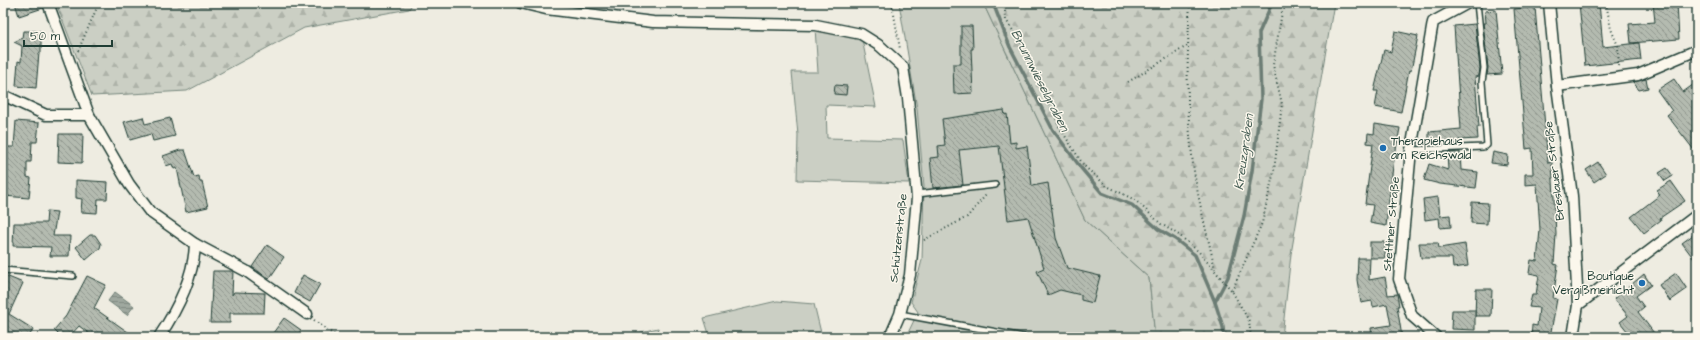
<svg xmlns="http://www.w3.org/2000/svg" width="1700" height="340" viewBox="0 0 1700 340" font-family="'Architects Daughter',sans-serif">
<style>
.green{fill:#cbcfc4;stroke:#75867c}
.forest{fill:url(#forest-firs);stroke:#75867c}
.water{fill:url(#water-rules);stroke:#6c7d74}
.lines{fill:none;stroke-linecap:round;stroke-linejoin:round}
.stream{stroke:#6c7d74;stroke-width:3.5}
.building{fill:url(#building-back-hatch);stroke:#1f3d34}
.service-casing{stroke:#1f3d34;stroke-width:8}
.minor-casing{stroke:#1f3d34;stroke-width:13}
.path{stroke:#1f3d34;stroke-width:2;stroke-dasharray:1 3;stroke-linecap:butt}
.service{stroke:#fbf7ec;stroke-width:5}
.minor{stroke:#fbf7ec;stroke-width:10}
.poi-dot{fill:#1f6fb2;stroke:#fbf7ec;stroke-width:1.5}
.labels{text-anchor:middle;stroke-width:3;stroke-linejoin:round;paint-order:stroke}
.poi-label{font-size:12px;fill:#1f3d34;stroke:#fbf7ec;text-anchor:start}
.street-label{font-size:12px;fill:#1f3d34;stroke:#fbf7ec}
.water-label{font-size:13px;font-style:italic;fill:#455d54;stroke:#fbf7ec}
</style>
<defs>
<pattern id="forest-firs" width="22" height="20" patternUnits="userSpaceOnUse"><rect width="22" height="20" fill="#cbcfc4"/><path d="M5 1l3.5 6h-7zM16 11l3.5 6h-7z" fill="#aeb3a9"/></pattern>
<pattern id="water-rules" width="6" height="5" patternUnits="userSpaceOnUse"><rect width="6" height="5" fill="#9fa89f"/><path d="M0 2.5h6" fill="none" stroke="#818a82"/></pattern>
<pattern id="building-back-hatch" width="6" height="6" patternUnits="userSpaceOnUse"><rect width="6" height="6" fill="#b4bbb0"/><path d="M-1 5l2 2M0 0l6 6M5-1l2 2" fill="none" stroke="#929990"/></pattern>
</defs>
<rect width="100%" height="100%" fill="#eeece1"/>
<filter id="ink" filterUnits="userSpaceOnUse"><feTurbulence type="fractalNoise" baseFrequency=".025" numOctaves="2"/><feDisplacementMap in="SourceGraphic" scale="8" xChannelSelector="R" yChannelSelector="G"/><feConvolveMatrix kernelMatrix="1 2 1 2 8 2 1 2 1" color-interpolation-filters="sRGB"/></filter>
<g filter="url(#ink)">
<g class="green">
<path d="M537 3H623L622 14Z"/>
<path d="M899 3H983L1085 220 1149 278 1155 337H906L918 312 911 302 922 260 924 187 917 108Z"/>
<path d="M815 28 862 39 876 107 826 105 827 138 903 140 909 183 797 180 798 135 792 72H818Z"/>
<path d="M777 301 814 304 822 337H710L704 318Z"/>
<path d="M658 328 661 337H620Z"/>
</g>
<g class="forest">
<path d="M56 3H413L409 9 304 28 187 91 92 96Z"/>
<path d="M983 3H1334L1291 254 1282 337H1155L1149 278 1085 220Z"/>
</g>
<path class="water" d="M115 292 134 306 127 315 108 301Z"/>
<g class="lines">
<g class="stream">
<path d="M993 3 1010 47 1053 130 1081 168 1102 193 1132 205 1158 229 1175 239 1195 255 1215 302 1223 327 1224 337"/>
<path d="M1215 302 1228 277 1244 216 1252 171 1261 99 1259 33 1272 3"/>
</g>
</g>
<g class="building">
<path d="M15 3H42L43 8 19 16Z"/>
<path d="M1579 3H1599L1603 47 1639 43 1641 60 1585 66Z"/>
<path d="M1653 3H1677L1679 39 1631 43 1629 24 1655 22Z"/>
<path d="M1535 7 1548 163 1552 162 1556 234 1554 264 1558 265 1553 298 1557 299 1550 337H1531L1532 325 1537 326 1539 308 1529 307 1532 295H1536L1539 275 1529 273 1531 260 1537 261 1540 230 1537 184 1525 185V174H1533L1532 148 1526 149 1514 9Z"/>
<path d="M1496 10 1502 74 1487 75 1488 68 1483 23H1486L1485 11Z"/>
<path d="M1475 24 1480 68 1479 76 1475 77 1479 127H1477L1478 139 1459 140V144L1446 145V141L1429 143V132L1461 129 1454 26Z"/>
<path d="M961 26H972L973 49H971L973 93 954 94 953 64H961Z"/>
<path d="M23 31H41V53H39L36 88 16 86 18 61 21 62 22 46 14 42 22 38Z"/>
<path d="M1395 31 1418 36 1411 71 1409 70 1401 112 1375 107 1378 91H1374L1384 50 1391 52Z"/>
<path d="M1646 79 1648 88 1639 90 1633 82Z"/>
<path d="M1674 79 1683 92 1697 82V154L1667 115 1672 111 1657 90Z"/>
<path d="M835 85 847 86 846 95 834 94Z"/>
<path d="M1004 110 1005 115 1007 114 1010 143 1016 142V148L1027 146 1032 186 1048 183 1056 238 1067 268 1100 276 1093 303 1081 300V295L1060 290 1048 295 1037 271 1044 268 1028 217 1008 220 999 146 959 150 963 185 933 188 930 158 939 157 938 146 945 145 942 119Z"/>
<path d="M143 117 145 124 170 118 175 136 153 141 151 134 130 140 124 122Z"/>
<path d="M16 121 39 123 37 142H32L31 162H27V177L31 178 29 198 3 196 6 147H14Z"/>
<path d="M1375 124 1400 128 1393 166 1386 226 1370 223 1373 205 1365 204 1373 144 1367 143 1368 133 1374 134Z"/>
<path d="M59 134H83L82 163 58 162Z"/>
<path d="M180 150H185L194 177 199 176 200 182H202L208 207 186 212 177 168 174 169 172 164 166 166 163 156Z"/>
<path d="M1460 152 1461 170 1478 172 1476 188 1440 184 1424 180 1429 164 1448 170 1447 153Z"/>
<path d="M1493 152 1508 155 1507 165 1491 163Z"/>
<path d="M1598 162 1606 174 1594 182 1586 170Z"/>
<path d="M1667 168 1673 176 1665 181 1659 173Z"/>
<path d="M76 180 108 182 107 199H98L97 213 81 212 82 199 76 198Z"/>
<path d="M1671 181 1685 201 1660 218 1661 220 1644 233 1631 217 1660 195 1657 190Z"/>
<path d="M1438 197 1440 216 1450 215 1451 227 1440 228 1439 218 1425 220 1423 199Z"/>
<path d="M1472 202 1488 203 1487 224 1471 223Z"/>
<path d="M47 211 57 212 53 236H70L69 256H50L51 247 13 246 14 223H46Z"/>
<path d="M1697 232V263L1682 243Z"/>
<path d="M90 235H95L101 244 100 248 86 260 76 247Z"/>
<rect x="1370" y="242" width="15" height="16"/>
<path d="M1419 243H1438L1439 248 1465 244 1468 266 1453 268 1452 258H1421Z"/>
<path d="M267 245 284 257 269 279 252 267Z"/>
<path d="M1358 258H1370L1369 280 1385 277 1388 295 1397 294 1399 306H1397L1402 337H1372L1371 328 1391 325 1387 304 1373 307 1372 301 1361 303 1357 280Z"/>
<path d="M213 271H233L232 295 234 292 265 293 264 313H230V323H210Z"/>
<path d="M1676 273 1687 289 1670 301 1659 285Z"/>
<path d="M1644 274 1651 285 1636 296 1644 307 1638 312 1657 337H1632L1620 322 1628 316 1614 299Z"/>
<path d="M303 275 320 284 310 302 294 293Z"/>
<path d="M6 276 23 283 9 314 33 329 29 337H3V282Z"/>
<path d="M87 276 106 285 94 308 135 337H94L79 326 69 337H61L54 330 66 316Z"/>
<path d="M1476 289H1492L1491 316H1475Z"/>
<path d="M1452 310H1475V330L1451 329Z"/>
<path d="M284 318 301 330 296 337H270Z"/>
</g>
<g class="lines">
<g class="service-casing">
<g id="service">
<path d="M1411 150 1483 147 1487 145 1482 82 1484 68 1477 3"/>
<path d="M917 194 995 185"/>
<path d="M3 270 73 276"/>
<path d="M900 314 1024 337"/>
</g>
</g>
<g class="minor-casing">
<g id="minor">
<path d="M48 3 89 115 129 184 150 212 195 244 246 271 307 314"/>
<path d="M521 3 546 9 653 22 816 25 861 34 880 46 903 67 908 98 917 198 910 275 900 314 890 337"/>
<path d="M1549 3 1557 86 1572 196 1578 305 1573 337"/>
<path d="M1557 86 1638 75 1697 50"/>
<path d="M3 95 46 115H89"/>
<path d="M1578 305 1697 215"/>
<path d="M159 337C177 310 194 277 195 244"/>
<path d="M1436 337 1412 316 1399 279 1411 150 1433 22 1468 3"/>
</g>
</g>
<g class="path">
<path d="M892 3 900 49"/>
<path d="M1004 3 1006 20 1021 43 1060 128 1084 166 1107 186 1135 200 1161 224 1179 235 1199 252 1232 291 1249 321 1251 337"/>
<path d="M1190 3C1187 54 1186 105 1192 155 1196 194 1207 232 1215 269"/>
<path d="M1606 3 1611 29 1618 46 1619 68"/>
<path d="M78 51 99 3"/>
<path d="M1128 82 1187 46"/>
<path d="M924 240 967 217 986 195"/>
<path d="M1232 291 1262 223 1274 171 1282 104 1273 65 1282 12 1288 3"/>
<path d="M314 320 337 337"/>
</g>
<use href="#service" class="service"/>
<use href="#minor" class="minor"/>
</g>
</g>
<g class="poi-dot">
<circle cx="1383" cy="148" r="4"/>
<circle cx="1642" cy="283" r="4"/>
</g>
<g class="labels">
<g class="poi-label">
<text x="1391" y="145">Therapiehaus<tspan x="1391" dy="14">am Reichswald</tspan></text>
<text x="1634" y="280" text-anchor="end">Boutique<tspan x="1634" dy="14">Vergißmeinicht</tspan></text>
</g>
<g class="street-label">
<text transform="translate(1554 171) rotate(-97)" y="4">Breslauer Straße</text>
<text transform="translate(1391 224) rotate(-85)" y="4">Stettiner Straße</text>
<text transform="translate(898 238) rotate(-84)" y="4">Schützenstraße</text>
</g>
<g class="water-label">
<text transform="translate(1041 80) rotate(63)" y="5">Brunnwieselgraben</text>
<text transform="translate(1243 152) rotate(-82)" y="5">Kreuzgraben</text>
</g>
</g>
<rect width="1700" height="340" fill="none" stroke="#fbf7ec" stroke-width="16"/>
<rect x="8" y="8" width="1684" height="324" fill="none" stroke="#1f3d34" stroke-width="1.5" filter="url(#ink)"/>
<path d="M24 40v6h88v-6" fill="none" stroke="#1f3d34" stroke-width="2"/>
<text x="30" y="40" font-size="12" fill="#1f3d34" stroke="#fbf7ec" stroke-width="3" paint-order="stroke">50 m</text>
</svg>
